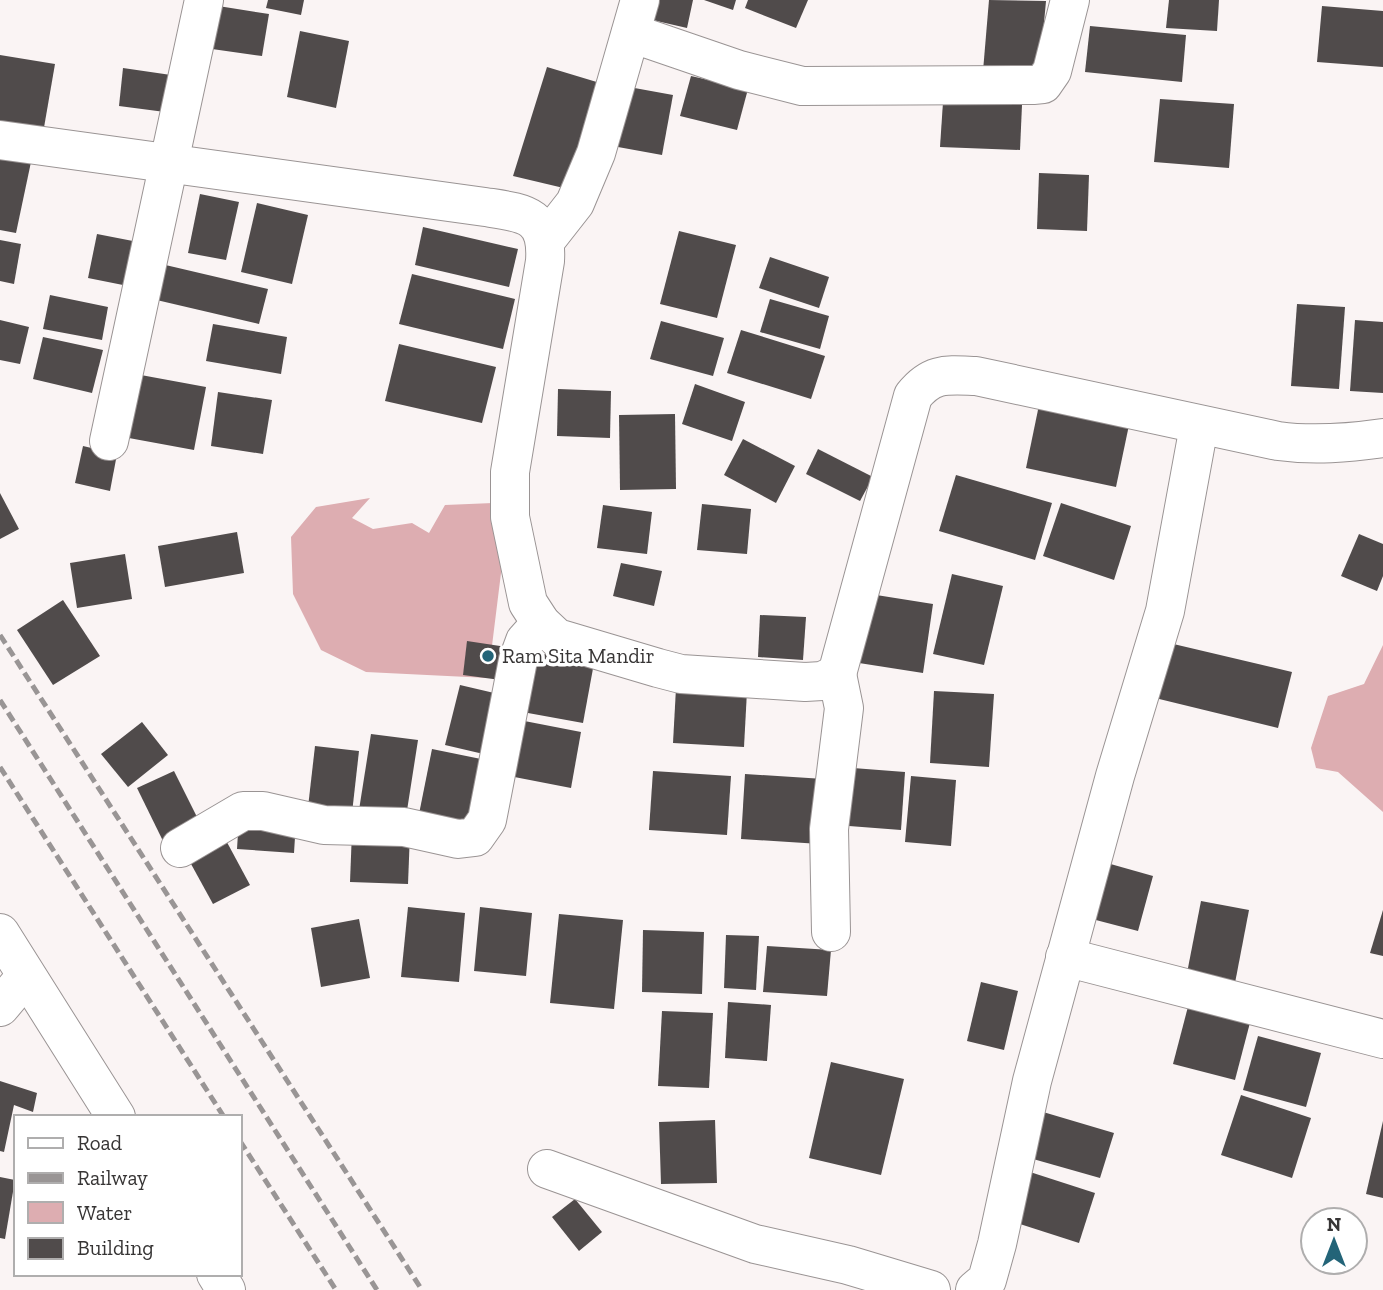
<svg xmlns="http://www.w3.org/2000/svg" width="1383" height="1290" viewBox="0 0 1383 1290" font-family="'Zilla Slab',serif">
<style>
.water{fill:#ddadb1}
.building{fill:#504b4b}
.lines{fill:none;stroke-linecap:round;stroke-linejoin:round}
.street-casing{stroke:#9a9494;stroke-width:40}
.street{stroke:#fff;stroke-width:38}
.rail{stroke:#999595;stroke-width:5;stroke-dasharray:10 5;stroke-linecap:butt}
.poi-dot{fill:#236478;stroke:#fff;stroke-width:2.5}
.labels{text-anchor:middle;stroke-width:7;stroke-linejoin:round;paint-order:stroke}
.poi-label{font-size:21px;fill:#373535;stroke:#fff;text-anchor:start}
</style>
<rect width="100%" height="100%" fill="#faf4f4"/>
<g class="water">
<path d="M370 498 352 518 373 529 412 523 429 533 445 505 493 503 502 565 488 678 366 672 321 650 293 594 291 537 316 507Z"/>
<path d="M1383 645V812L1338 772 1316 768 1311 748 1328 696 1364 684Z"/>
</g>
<g class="building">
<path d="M268 0H304L301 15 266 8Z"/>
<path d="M652 0H693L687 28 648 19Z"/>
<path d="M704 0H736L733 10Z"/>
<path d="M748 0H808L796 28 745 8Z"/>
<path d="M989 0 1046 1 1039 76 983 71Z"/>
<path d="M1169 0H1219L1217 31 1166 28Z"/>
<path d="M212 5 269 14 262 56 205 48Z"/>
<path d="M1322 6 1383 11V67L1317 62Z"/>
<path d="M1090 26 1186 35 1182 82 1085 72Z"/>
<path d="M300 31 349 41 336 108 287 97Z"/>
<path d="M0 55 55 64 42 139 0 132Z"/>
<path d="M547 67 600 83 572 190 513 176Z"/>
<path d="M123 68 171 75 165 112 119 106Z"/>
<path d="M691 76 748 89 737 130 680 116Z"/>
<path d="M629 87 673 95 662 155 618 147Z"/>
<path d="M1160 99 1234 104 1229 168 1154 162Z"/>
<path d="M943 102 1022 105 1020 150 940 147Z"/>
<path d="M0 156 31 162 16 233 0 230Z"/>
<path d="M1039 173 1089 175 1087 231 1037 229Z"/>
<path d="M200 194 239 202 226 260 188 253Z"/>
<path d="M257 203 308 215 292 284 241 272Z"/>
<path d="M423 227 518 249 509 287 415 265Z"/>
<path d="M679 231 736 245 717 318 660 304Z"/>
<path d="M97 234 138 242 128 286 88 278Z"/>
<path d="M0 240 21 244 14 284 0 281Z"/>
<path d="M770 257 829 277 819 308 759 288Z"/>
<path d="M157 263 268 289 259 324 148 298Z"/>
<path d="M412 274 515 299 503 349 399 324Z"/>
<path d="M50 295 108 307 102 340 43 329Z"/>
<path d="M770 299 829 316 820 349 760 332Z"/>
<path d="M1297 304 1345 307 1339 389 1291 386Z"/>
<path d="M0 320 29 327 20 364 0 360Z"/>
<path d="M1355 320 1383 322V393L1350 391Z"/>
<path d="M661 321 724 338 713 376 650 359Z"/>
<path d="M213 324 287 337 281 374 206 361Z"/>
<path d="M741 330 825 356 811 399 727 373Z"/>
<path d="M43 337 103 350 92 393 33 379Z"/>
<path d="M399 344 496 367 482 423 385 401Z"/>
<path d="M130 373 206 387 194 450 118 436Z"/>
<path d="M695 384 745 402 732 441 682 424Z"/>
<path d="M558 389 611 391 610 438 557 436Z"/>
<path d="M218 392 272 400 263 454 211 446Z"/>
<path d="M1039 405 1129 425 1116 487 1026 468Z"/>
<path d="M675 414 676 489 620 490 619 415Z"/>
<path d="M743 439 795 466 776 503 724 475Z"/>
<path d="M83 446 117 454 110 491 75 483Z"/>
<path d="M818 449 873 477 860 501 806 474Z"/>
<path d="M956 475 1052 503 1035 560 939 531Z"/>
<path d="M0 493 19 529 0 539Z"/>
<path d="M1061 503 1131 526 1114 580 1043 556Z"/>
<path d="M702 504 751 509 747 554 697 550Z"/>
<path d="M603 505 652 512 647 554 597 548Z"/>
<path d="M237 532 244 573 165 587 158 546Z"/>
<path d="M1359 534 1383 544V576L1377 591 1341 576Z"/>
<path d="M125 554 132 599 77 608 70 563Z"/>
<path d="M621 563 662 571 654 606 613 596Z"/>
<path d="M952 574 1003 586 984 665 933 654Z"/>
<path d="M870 594 933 604 923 673 859 663Z"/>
<path d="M63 600 100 656 53 685 17 630Z"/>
<path d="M760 615 806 617 803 660 758 657Z"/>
<path d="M467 641 513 648 508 681 463 675Z"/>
<path d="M1165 642 1292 672 1278 728 1151 697Z"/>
<path d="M528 651 594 663 583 723 517 711Z"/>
<path d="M460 685 507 696 492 756 445 745Z"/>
<path d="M676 688 747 691 744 747 673 743Z"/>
<path d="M934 691 994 694 989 767 930 763Z"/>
<path d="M509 718 581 732 571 788 499 774Z"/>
<path d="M142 722 168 755 128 787 101 754Z"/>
<path d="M371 734 418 740 406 817 359 810Z"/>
<path d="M315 746 359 751 351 822 307 816Z"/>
<path d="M432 749 481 759 465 834 417 824Z"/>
<path d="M840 767 905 772 901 830 836 825Z"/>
<path d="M174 771 200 823 163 841 137 788Z"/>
<path d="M653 771 731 776 727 835 649 830Z"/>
<path d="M745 774 824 779 820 844 741 839Z"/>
<path d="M911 776 956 780 951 846 905 842Z"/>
<path d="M239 816 296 822 294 853 237 849Z"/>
<path d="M352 831 410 833 408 884 350 882Z"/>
<path d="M222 833 250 885 213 904 185 853Z"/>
<path d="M1107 863 1153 876 1138 931 1092 919Z"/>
<path d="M1201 901 1249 910 1235 983 1187 973Z"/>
<path d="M408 907 465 913 459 982 401 977Z"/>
<path d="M480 907 532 913 526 976 474 971Z"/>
<path d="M1383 910V956L1370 953Z"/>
<path d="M559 914 623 920 614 1009 550 1003Z"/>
<path d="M359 919 370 978 321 987 311 928Z"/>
<path d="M643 930 704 932 702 994 642 992Z"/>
<path d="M726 935 759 936 756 990 724 988Z"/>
<path d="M767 946 831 950 827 996 763 992Z"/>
<path d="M981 982 1018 991 1004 1050 967 1041Z"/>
<path d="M1190 999 1252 1015 1235 1080 1173 1064Z"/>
<path d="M728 1002 771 1005 767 1061 725 1058Z"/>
<path d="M662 1011 713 1013 709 1088 658 1086Z"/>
<path d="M1258 1036 1321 1053 1306 1107 1243 1090Z"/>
<path d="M831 1062 904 1079 881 1175 809 1158Z"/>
<path d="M0 1081 37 1093 33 1112 14 1105 4 1152 0 1151Z"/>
<path d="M1241 1095 1311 1118 1292 1178 1221 1155Z"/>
<path d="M1033 1109 1114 1133 1100 1178 1019 1155Z"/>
<path d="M715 1120 717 1183 661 1184 659 1122Z"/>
<path d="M1383 1121V1198L1366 1194Z"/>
<path d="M1030 1172 1095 1193 1079 1243 1014 1222Z"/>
<path d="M0 1177 15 1180 5 1239 0 1238Z"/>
<path d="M575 1199 602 1232 579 1251 552 1217Z"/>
</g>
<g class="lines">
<g class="street-casing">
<g id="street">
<path d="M631 33 739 70 802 86 1033 85 1043 84 1052 71 1070 0"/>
<path d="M0 140 485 207C524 213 548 214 545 261L510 472V517L528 603 541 623 557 638 658 668 681 674 805 682 822 681 837 674 913 396C932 372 947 375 976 376L1278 441C1314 446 1348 443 1383 438"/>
<path d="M546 240 575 203 596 153 640 0"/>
<path d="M109 441 204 0"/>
<path d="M180 848 243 811H263L324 825 404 827 458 839 475 837 487 820 518 660 525 641 541 623"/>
<path d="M831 932 829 829 844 708 837 674"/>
<path d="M0 933 116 1117"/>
<path d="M1065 957 1383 1039"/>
<path d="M0 1007 26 976"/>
<path d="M547 1169 755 1244 848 1265 931 1290"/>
<path d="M216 1274 226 1290"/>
<path d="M975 1290 987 1280 997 1244 1032 1081 1115 776 1165 611 1199 426"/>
</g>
</g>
<use href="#street" class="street"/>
<g class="rail">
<path d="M0 635 422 1290"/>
<path d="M0 700 377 1290"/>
<path d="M0 767 224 1117"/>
<path d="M240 1141 336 1290"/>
</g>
</g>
<circle class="poi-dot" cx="488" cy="656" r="7"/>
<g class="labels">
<g class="poi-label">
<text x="502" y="663">Ram Sita Mandir</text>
</g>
</g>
<rect x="14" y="1115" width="228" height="161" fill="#ffffff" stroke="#afaeae" stroke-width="2"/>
<rect x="28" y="1138" width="35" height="10" fill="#ffffff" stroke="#afaeae" stroke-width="2"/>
<text x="77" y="1150" font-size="21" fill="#373535">Road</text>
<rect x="28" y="1173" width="35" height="10" fill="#999595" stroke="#afaeae" stroke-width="2"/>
<text x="77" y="1185" font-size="21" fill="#373535">Railway</text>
<rect x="28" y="1202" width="35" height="21" fill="#ddadb1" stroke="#afaeae" stroke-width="2"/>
<text x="77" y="1220" font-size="21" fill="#373535">Water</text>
<rect x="28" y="1238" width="35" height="21" fill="#504b4b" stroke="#afaeae" stroke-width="2"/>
<text x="77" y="1255" font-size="21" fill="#373535">Building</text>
<g transform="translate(1334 1241)"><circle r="33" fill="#ffffff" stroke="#afaeae" stroke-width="2"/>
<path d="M0-5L12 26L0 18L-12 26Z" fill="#236478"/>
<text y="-10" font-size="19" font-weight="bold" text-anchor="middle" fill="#373535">N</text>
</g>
</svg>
